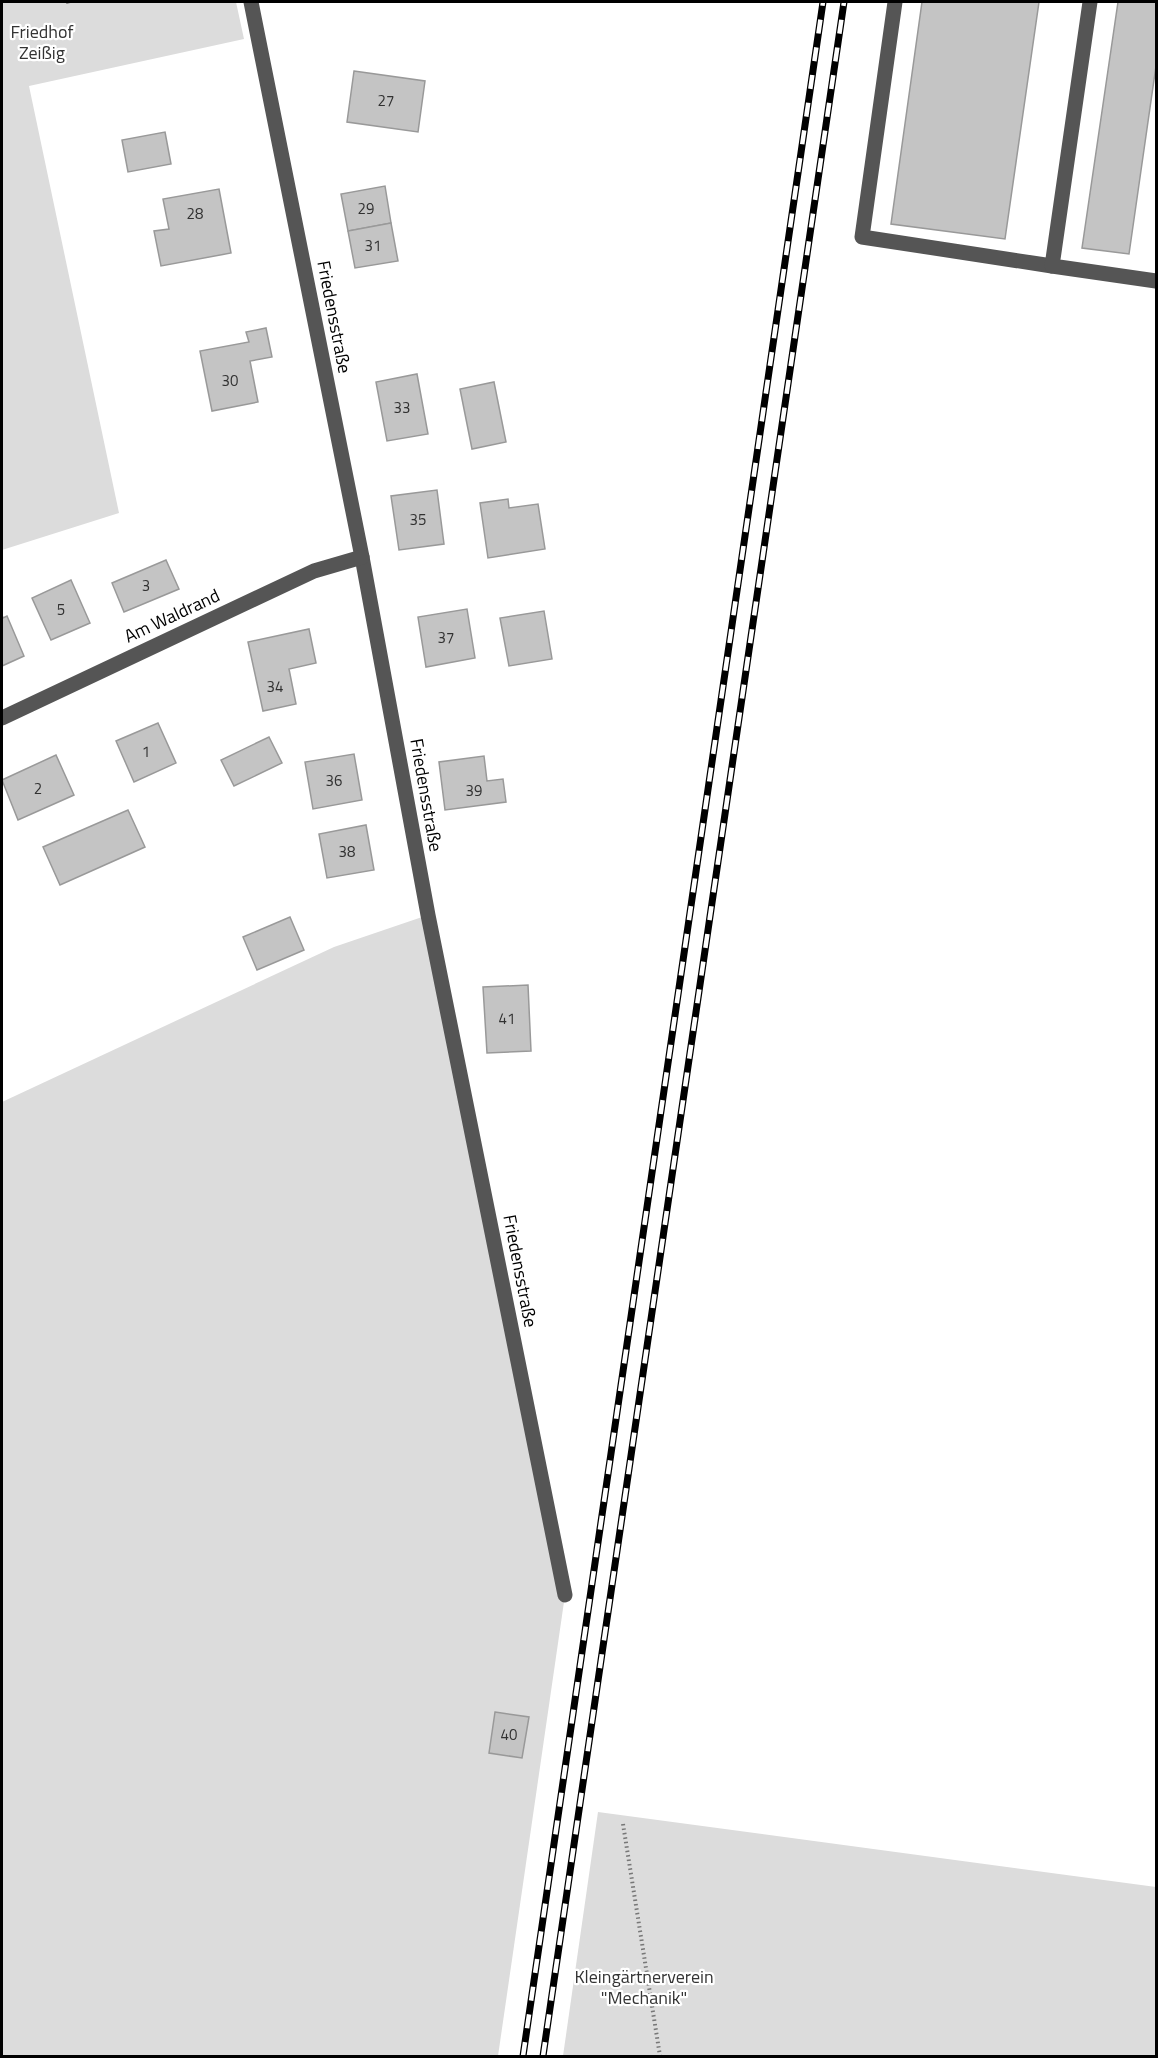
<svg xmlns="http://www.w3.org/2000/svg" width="1158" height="2058" viewBox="0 0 1158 2058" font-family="'Titillium Web',sans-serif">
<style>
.green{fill:#dcdcdc}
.building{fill:#c4c4c4;stroke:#999;stroke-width:1.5}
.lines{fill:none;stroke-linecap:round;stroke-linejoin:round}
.path{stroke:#777;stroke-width:4;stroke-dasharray:1.5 3;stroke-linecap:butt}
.minor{stroke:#555;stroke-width:15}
.rail-casing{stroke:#000;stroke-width:7}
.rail{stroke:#fff;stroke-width:4.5;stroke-dasharray:14;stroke-linecap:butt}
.labels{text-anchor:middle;stroke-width:4.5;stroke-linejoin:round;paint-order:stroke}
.number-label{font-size:15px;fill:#313131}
.park-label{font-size:18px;fill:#333;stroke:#fff}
.street-label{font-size:18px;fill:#000;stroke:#fff}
</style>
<rect width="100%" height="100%" fill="#fff"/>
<g class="green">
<path d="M2 2H236L244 39 29 86 119 513 2 550Z"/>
<path d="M428 915 565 1595 498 2056H2V1102L334 947Z"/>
<path d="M598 1812 1156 1887V2056H563Z"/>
</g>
<g class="building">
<path d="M922 2H1039L1005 239 891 224Z"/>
<path d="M1118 2H1156V66L1129 254 1082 248Z"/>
<path d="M354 71 425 81 418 132 347 122Z"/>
<path d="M165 132 171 164 128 172 122 140Z"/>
<path d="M385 186 391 223 348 231 341 194Z"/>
<path d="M219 189 231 253 161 266 154 231 169 229 163 199Z"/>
<path d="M391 223 398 261 355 268 348 231Z"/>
<path d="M266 328 272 357 250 361 258 402 212 411 200 351 249 342 246 332Z"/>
<path d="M417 374 428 434 387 441 376 382Z"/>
<path d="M494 382 506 442 472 449 460 389Z"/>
<path d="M437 490 444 544 399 550 391 496Z"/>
<path d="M508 499 509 508 538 504 545 549 488 558 480 503Z"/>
<path d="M166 560 179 589 124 612 112 583Z"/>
<path d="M71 580 90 623 51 640 32 598Z"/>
<path d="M467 609 475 658 426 667 418 617Z"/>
<path d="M544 611 552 659 509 666 500 618Z"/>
<path d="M2 615 3 618 7 616 24 656 2 666Z"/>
<path d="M309 629 316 663 289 669 296 704 263 711 248 642Z"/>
<path d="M158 723 176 763 134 782 116 741Z"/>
<path d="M269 737 282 763 234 786 221 760Z"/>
<path d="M354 754 362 800 313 809 305 762Z"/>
<path d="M56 755 74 795 18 820 2 780Z"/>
<path d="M484 756 487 781 503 779 506 802 445 810 439 762Z"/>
<path d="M128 810 145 847 60 885 43 847Z"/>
<path d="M366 825 374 870 327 878 319 834Z"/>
<path d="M290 917 304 950 257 970 243 937Z"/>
<path d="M528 985 531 1051 487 1053 483 987Z"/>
<path d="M495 1712 529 1717 522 1758 489 1753Z"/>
</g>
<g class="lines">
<g class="path">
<path d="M68 2 69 6"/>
<path d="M623 1824 660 2056"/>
</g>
<g class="minor">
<path d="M251 2 362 557 428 915 565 1595"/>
<path d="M895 2 862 237 1052 266"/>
<path d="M1090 2 1052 266 1156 281"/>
<path d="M2 718 314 571 362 557"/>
</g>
<g class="rail-casing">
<g id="rail">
<path d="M523 2056 823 2"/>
<path d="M543 2056 844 2"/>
</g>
</g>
<use href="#rail" class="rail"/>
</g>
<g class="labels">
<g class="number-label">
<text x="386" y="106">27</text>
<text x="366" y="214">29</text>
<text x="195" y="219">28</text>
<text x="373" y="251">31</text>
<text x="230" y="386">30</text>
<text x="402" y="413">33</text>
<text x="418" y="525">35</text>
<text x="146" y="591">3</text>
<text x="61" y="615">5</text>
<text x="446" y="643">37</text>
<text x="275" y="692">34</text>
<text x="146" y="757">1</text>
<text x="334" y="786">36</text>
<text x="38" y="794">2</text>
<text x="474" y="796">39</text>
<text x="347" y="857">38</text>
<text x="507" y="1024">41</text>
<text x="509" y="1740">40</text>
</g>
<g class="park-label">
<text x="42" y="38">Friedhof<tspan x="42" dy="21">Zeißig</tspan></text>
<text x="644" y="1983">Kleingärtnerverein<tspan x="644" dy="21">"Mechanik"</tspan></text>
</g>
<g class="street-label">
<text transform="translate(334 317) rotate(79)" y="6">Friedensstraße</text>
<text transform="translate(172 616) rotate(-25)" y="6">Am Waldrand</text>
<text transform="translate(426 795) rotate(80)" y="6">Friedensstraße</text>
<text transform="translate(520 1271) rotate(79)" y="6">Friedensstraße</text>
</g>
</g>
<rect width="1158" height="2058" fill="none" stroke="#000000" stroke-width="6"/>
</svg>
